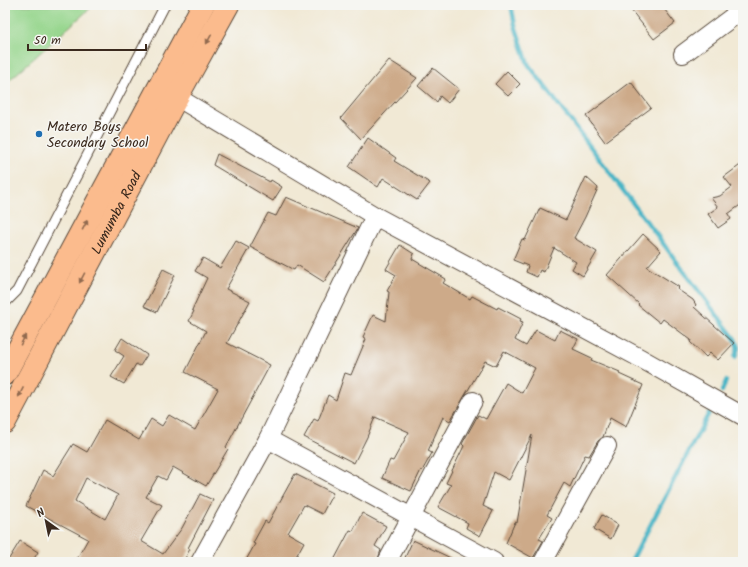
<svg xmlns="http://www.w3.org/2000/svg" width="748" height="567" viewBox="0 0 748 567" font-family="Kalam,sans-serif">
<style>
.green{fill:#96d68d;stroke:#688056}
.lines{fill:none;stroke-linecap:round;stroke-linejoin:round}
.stream{stroke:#4ab5c6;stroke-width:4.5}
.building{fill:#cdaa89;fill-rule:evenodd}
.lane-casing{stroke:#564739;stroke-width:11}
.street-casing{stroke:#564739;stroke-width:20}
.primary-casing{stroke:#564739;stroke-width:24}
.lane{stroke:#fff;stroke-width:9}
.street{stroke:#fff;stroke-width:18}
.primary{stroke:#fbbb8d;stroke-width:22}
.oneway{fill:#916b50}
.poi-dot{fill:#1f6fb2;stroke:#f6f6f2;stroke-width:1.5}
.labels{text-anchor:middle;stroke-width:3;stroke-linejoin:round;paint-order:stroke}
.poi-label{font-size:14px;fill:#3b2a1e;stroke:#f6f6f2;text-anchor:start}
.street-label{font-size:14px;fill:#3b2a1e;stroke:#f6f6f2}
</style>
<rect width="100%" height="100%" fill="#f6f6f2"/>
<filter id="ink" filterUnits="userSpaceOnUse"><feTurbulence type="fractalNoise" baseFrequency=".025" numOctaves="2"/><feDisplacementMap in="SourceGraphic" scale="8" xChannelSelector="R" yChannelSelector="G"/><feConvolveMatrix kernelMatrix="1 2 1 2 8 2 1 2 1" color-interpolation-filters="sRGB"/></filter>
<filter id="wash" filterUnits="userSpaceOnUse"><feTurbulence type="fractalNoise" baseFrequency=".012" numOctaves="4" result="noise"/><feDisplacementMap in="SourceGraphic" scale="16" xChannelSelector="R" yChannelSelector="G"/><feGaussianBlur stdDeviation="0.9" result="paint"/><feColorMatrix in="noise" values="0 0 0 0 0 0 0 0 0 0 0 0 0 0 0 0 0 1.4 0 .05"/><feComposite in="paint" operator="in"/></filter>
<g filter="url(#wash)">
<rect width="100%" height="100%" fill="#f1e9d5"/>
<path class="green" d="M5 5H94L5 84Z"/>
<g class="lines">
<g class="stream">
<path d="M511 5 515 25 528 64 735 339 738 348 735 357"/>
<path d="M722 391 726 381"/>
<path d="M631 562 709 413"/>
</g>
</g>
<g id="blocks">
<g class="building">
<path d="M627 5H661L675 23 654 39Z"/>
<path d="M389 60 417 78 361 139 341 118Z"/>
<path d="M433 68 459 89 448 103 440 96 437 102 418 86Z"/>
<path d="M507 71 520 84 508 96 495 84Z"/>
<path d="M631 82 651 108 605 142 586 116Z"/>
<path d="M368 138 396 158 394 161 430 183 417 200 383 178 378 187 349 167Z"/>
<path d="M217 154 270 182 271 180 282 187 273 201 213 165Z"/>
<path d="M743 163V203L728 214 731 219 718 228 708 214 718 207 711 198 720 196 732 187 724 177Z"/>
<path d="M586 177 598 188 585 217 574 238 597 252 583 276 572 269 576 262 554 248 544 272 540 270 537 277 526 272 528 266 513 260 522 239 525 240 540 208 566 220Z"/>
<path d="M286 197 358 228 324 282 297 265 294 270 250 247 268 213 276 216Z"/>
<path d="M643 234 661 251 647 267 679 287 677 289 693 300 696 305 694 307 734 343 718 360 710 353 706 357 690 342 691 340 663 319 660 323 638 305 639 304 607 275Z"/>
<path d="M236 241 249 248 226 289 250 301 227 343 270 365 226 447 228 449 206 486 173 467 166 480 158 476 146 497 162 505 141 541 163 554 182 528 200 494 213 500 188 548 190 549 183 562H75L88 539 26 506 43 470 53 476 73 444 87 452 105 420 139 440 151 419 162 426 169 415 195 430 218 389 185 372 206 331 189 321 194 311 192 310 207 278 195 271 203 258 220 268ZM86 478 118 495 105 519 75 501Z"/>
<path d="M400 245 414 254 412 259 446 279 443 283 470 299 472 296 497 309 498 307 521 319 520 321 523 322 515 340 526 346 536 330 555 340 560 330 578 339 573 349 592 358 591 360 620 372 619 374 643 385 626 427 610 418 603 437 598 441 589 456 585 455 570 487 564 483 547 515 552 518 539 539 543 541 533 558 506 543 515 522 517 523 532 435 509 480 494 472 483 506 493 511 480 536 466 528 468 523 438 507 451 485 446 483 464 446 462 444 478 415 486 419 506 383 522 393 535 368 504 351 496 366 485 361 450 421 443 417 428 451 432 453 422 471 421 470 411 491 382 478 390 460 393 461 409 432 375 417 367 437 354 463 304 437 314 419 318 421 328 395 336 400 345 373 351 375 366 339 363 337 373 315 386 321 389 292 387 291 396 275 386 269Z"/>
<path d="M163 269 175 275 157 312 144 306Z"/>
<path d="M122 338 147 355 140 366 136 364 124 384 111 377 124 356 115 350Z"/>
<path d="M295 474 333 493 322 514 304 505 288 533 304 542 293 562H245L255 544 253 543 265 521 268 523Z"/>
<path d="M362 513 386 526 375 546 381 550 377 562H333L350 530 353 531Z"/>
<path d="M602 515 618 525 611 539 594 529Z"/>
<path d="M413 540 459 562H403Z"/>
<path d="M20 541 38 552 32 562H7Z"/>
</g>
</g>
</g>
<g filter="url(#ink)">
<use href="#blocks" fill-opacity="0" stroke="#564739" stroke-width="1"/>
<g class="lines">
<g class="lane-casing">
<path id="lane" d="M5 303 17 291 165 5"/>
</g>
<g class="street-casing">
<g id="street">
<path d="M683 54 743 9"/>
<path d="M165 90 375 216 640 358 743 416"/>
<path d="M268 439 494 562"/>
<path d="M200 562 268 439 375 216"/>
<path d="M387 562 473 401"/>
<path d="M543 562 607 446"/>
</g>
</g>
<g class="primary-casing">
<g id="primary">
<path d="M5 374 203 5"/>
<path id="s1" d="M5 422 177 97 228 5"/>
</g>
</g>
<use href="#lane" class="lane"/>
<use href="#street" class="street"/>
<use href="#primary" class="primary"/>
</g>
<defs><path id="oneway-solid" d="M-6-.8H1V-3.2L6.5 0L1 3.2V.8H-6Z"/></defs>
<g class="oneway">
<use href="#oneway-solid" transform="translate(209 39) rotate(119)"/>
<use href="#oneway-solid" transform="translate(85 225) rotate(-62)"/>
<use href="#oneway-solid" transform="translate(82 278) rotate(118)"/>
<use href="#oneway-solid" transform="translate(23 340) rotate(-62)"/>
<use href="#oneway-solid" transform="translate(21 392) rotate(118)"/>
</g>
</g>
<circle class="poi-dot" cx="39" cy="134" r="4"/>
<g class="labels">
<g class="poi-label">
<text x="47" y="131">Matero Boys<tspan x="47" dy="16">Secondary School</tspan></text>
</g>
<g class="street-label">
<text dy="5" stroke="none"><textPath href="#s1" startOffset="237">Lumumba Road</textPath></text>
</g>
</g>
<rect width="748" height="567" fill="none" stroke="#f6f6f2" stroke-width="20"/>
<g transform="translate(46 521) rotate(327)" stroke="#f6f6f2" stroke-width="3" paint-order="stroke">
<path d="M0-3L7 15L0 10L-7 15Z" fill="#3b2a1e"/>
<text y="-6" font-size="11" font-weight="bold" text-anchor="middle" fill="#3b2a1e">N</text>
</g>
<path d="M28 44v6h118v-6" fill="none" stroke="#3b2a1e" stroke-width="2"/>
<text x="34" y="44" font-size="12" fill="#3b2a1e" stroke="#f6f6f2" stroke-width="3" paint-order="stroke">50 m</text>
</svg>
